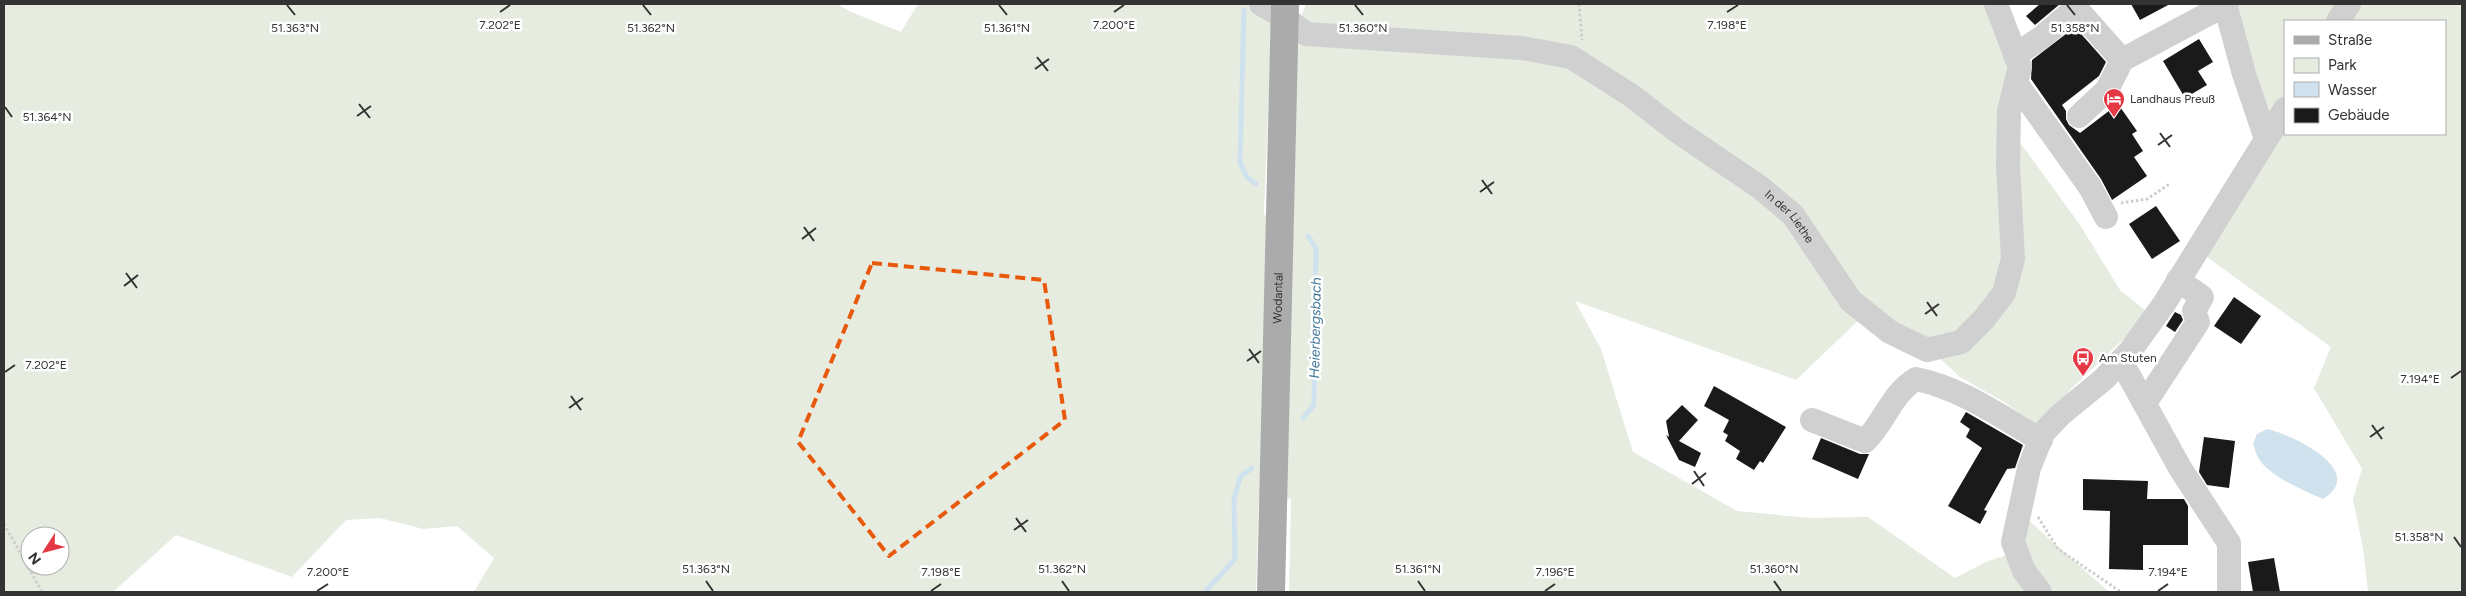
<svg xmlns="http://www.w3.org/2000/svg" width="2466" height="596" viewBox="0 0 2466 596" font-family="Figtree,sans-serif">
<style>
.green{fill:#e6ecdf;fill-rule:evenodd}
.water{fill:#cfe2ee}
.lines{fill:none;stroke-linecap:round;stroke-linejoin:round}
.stream{stroke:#cfe2ee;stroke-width:5}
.building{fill:#1a1a1a}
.path{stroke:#cdcdcd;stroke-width:3;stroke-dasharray:2.5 2.5;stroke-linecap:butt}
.minor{stroke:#d0d0d0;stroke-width:24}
.major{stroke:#ababab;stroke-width:28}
.marked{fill:none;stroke:#e8590c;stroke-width:4;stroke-dasharray:10 6;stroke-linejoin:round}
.ticks{fill:none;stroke:#333;stroke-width:2}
.labels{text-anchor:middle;stroke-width:5;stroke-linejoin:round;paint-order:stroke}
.poi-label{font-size:12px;fill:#333;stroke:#fff;text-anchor:start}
.street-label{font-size:12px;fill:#333;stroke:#fff}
.water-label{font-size:14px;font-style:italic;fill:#3f7597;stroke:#fff}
.ticks-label{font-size:12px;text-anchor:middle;fill:#333;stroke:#fff;stroke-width:5;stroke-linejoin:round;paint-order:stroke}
</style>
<rect width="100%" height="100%" fill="#fff"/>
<g class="green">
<path d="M4 4H837L851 12 901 32 918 4H1250L1272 16 1264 215 1292 224 1295 34 1569 63 1760 193 1861 318 1796 380 1575 301 1601 349 1633 452 1737 511 1811 518 1868 517 1955 578 1988 561 2007 555 2028 520 2109 592H1289L1291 499 1259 496 1256 592H474L494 558 457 526 423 529 380 518 346 520 292 577 176 535 113 592H4ZM30 536H60V566H30Z"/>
<path d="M1306 4H1991L2015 68 2008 259 1982 317 1936 344 1857 300 1817 241 1594 66 1312 30 1301 17Z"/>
<path d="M2237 4H2342L2331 21H2285V94L2270 116 2235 8Z"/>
<path d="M2361 4H2462V592H2368L2363 548 2353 499 2362 469 2314 388 2331 347 2207 257 2285 125V134H2445V21H2350Z"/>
<path d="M2013 133 2080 225 2120 290 2146 311 2133 330 2072 388 2038 426 2004 402 1960 377 1934 353 2007 298Z"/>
</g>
<path class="water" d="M2267 429C2291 434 2369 471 2323 499 2305 491 2269 476 2259 459 2256 455 2255 449 2253 444L2257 434Z"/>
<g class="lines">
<g class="stream">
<path d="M1244 10 1240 163 1247 177 1256 184"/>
<path d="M1303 418 1314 405 1316 248 1308 236"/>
<path d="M1205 592 1235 559 1234 500 1240 477 1252 468"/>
</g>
</g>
<g class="building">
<path d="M2040 4H2060L2035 25 2026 16Z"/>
<path d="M2131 4H2170L2140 20Z"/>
<path d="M2075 27 2106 62 2099 76 2062 105 2066 111V119L2069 125 2080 133 2118 104 2137 131 2132 134 2143 151 2134 157 2147 176 2112 200 2101 179 2031 79 2032 60Z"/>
<path d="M2199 39 2213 62 2198 71 2207 85 2185 98 2163 61Z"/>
<path d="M2156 206 2180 241 2152 259 2129 224Z"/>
<path d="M2234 297 2261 316 2241 344 2214 326Z"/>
<path d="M2175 312 2181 315 2183 320 2175 332 2166 326Z"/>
<path d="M1714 386 1786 427 1763 463 1760 461 1754 470 1736 459 1740 451 1725 441 1728 435 1723 432 1729 420 1704 406Z"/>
<path d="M1682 405 1698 420 1679 441 1701 453 1695 467 1679 460 1666 435 1669 437 1666 421Z"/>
<path d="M1966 412 2023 445 2015 468 2007 469 1984 510 1987 511 1980 524 1948 506 1982 448 1966 437 1970 429 1960 422Z"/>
<path d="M2204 437 2235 441 2229 488 2207 485 2199 472Z"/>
<path d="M1821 438 1860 454H1869L1858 479 1812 459Z"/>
<path d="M2083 479 2148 481 2147 499H2184L2188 506V545H2143V570L2109 569 2110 511 2083 510Z"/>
<path d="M2274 558 2280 592H2253L2248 562Z"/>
</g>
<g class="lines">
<g class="path">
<path d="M1579 4 1582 40"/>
<path d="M2121 203 2147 199 2171 183"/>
<path d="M2038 517 2058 549 2121 592"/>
<path d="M4 524 42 592"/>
</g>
<g class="minor">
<path id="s1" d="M1261 4 1284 17 1306 34 1522 48 1571 57 1632 96 1677 131 1761 188 1793 215 1851 301 1890 332 1927 350 1961 342 1984 319 2004 293 2013 259 2008 165 2009 111 2020 67 1996 4"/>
<path d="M2225 4 2244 74 2266 139"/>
<path d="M2338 21 2349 4"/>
<path d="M2015 55 2041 38 2076 8 2122 60 2227 4"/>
<path d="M2016 83 2090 187 2106 217"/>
<path d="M2079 116 2107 90 2122 60"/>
<path d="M2121 361 2180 468 2229 543V592"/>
<path d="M2144 399 2149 397 2198 322 2194 311 2202 297 2178 280"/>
<path d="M1812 420 1865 441C1885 422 1891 394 1916 379 1961 388 2001 417 2041 440"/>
<path d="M2040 592 2024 571 2013 542 2029 468 2043 433 2060 415 2104 379 2130 351 2164 304 2285 109"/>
</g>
<path class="major" id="s2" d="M1271 592 1285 4"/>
</g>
<path class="marked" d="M872 263 1044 280 1065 420 889 556 798 442Z"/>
<path class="ticks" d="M287 5 295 15M643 5 651 15M999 5 1007 15M1355 5 1363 15M2067 5 2075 15M500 12 510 5M1114 12 1124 5M1727 12 1738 5M1037 57 1048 71M1035 69 1049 59M359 104 370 118M5 107 12 117M357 116 371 106M2160 133 2170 147M2158 145 2172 135M1482 180 1492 194M1480 192 1494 182M804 227 814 241M802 239 816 228M126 273 137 288M124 286 138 275M1927 302 1937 316M1925 314 1939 304M1249 349 1259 363M1247 361 1261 351M5 372 15 365M2451 378 2461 371M571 396 581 410M569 408 583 398M2372 425 2382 439M2370 437 2384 427M1694 471 1704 486M1692 484 1706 473M1016 518 1026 532M1014 530 1028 520M2454 537 2461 547M706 581 713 591M1062 581 1069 591M1418 581 1425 591M1774 581 1781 591M317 591 328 584M931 591 941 584M1545 591 1555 584M2158 591 2168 584"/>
<defs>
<g id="hotel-pin" transform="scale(1.125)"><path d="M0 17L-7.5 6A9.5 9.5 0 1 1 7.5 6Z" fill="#e63946" stroke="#fff"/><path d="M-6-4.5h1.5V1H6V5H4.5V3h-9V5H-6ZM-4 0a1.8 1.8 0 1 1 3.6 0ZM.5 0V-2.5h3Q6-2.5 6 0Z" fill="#fff"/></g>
<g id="bus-pin" transform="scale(1.125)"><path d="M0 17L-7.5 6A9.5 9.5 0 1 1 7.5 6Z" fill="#e63946" stroke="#fff"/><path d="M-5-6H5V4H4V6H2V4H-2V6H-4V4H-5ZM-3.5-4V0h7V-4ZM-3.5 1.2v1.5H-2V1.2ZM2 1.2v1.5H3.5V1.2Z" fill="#fff"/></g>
</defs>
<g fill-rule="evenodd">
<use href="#hotel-pin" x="2114" y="99"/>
<use href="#bus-pin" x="2083" y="358"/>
</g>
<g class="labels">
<g class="poi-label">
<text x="2130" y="103">Landhaus Preuß</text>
<text x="2099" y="362">Am Stuten</text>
</g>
<g class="street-label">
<text dy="4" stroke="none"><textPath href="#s1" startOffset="592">In der Liethe</textPath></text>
<text dy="4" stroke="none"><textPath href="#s2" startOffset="294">Wodantal</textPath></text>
</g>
<g class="water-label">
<text transform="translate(1315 328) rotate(-89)" y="5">Heierbergsbach</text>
</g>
</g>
<g class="ticks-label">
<text x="500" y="29">7.202°E</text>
<text x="1114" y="29">7.200°E</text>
<text x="1727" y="29">7.198°E</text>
<text x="295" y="32">51.363°N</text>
<text x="651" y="32">51.362°N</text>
<text x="1007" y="32">51.361°N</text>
<text x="1363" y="32">51.360°N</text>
<text x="2075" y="32">51.358°N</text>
<text x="47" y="121">51.364°N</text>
<text x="46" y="369">7.202°E</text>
<text x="2420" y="383">7.194°E</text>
<text x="2419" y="541">51.358°N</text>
<text x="706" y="573">51.363°N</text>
<text x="1062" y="573">51.362°N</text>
<text x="1418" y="573">51.361°N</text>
<text x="1774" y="573">51.360°N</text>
<text x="328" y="576">7.200°E</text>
<text x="941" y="576">7.198°E</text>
<text x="1555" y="576">7.196°E</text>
<text x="2168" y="576">7.194°E</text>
</g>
<rect width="2466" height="596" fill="none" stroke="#333333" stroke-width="10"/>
<rect x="2284" y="20" width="162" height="115" fill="#ffffff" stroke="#adadad"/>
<rect x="2294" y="36" width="25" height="8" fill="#ababab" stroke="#adadad"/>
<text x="2328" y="45" font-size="15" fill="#333333">Straße</text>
<rect x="2294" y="58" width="25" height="15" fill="#e6ecdf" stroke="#adadad"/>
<text x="2328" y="70" font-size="15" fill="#333333">Park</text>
<rect x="2294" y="82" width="25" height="15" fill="#cfe2ee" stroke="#adadad"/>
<text x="2328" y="95" font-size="15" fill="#333333">Wasser</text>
<rect x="2294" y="108" width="25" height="15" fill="#1a1a1a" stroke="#adadad"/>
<text x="2328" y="120" font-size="15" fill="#333333">Gebäude</text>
<g transform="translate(45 551) rotate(234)"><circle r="24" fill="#ffffff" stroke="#adadad"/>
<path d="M0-4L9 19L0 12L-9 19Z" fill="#e63946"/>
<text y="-8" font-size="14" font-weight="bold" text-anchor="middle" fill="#333333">N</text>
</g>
</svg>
